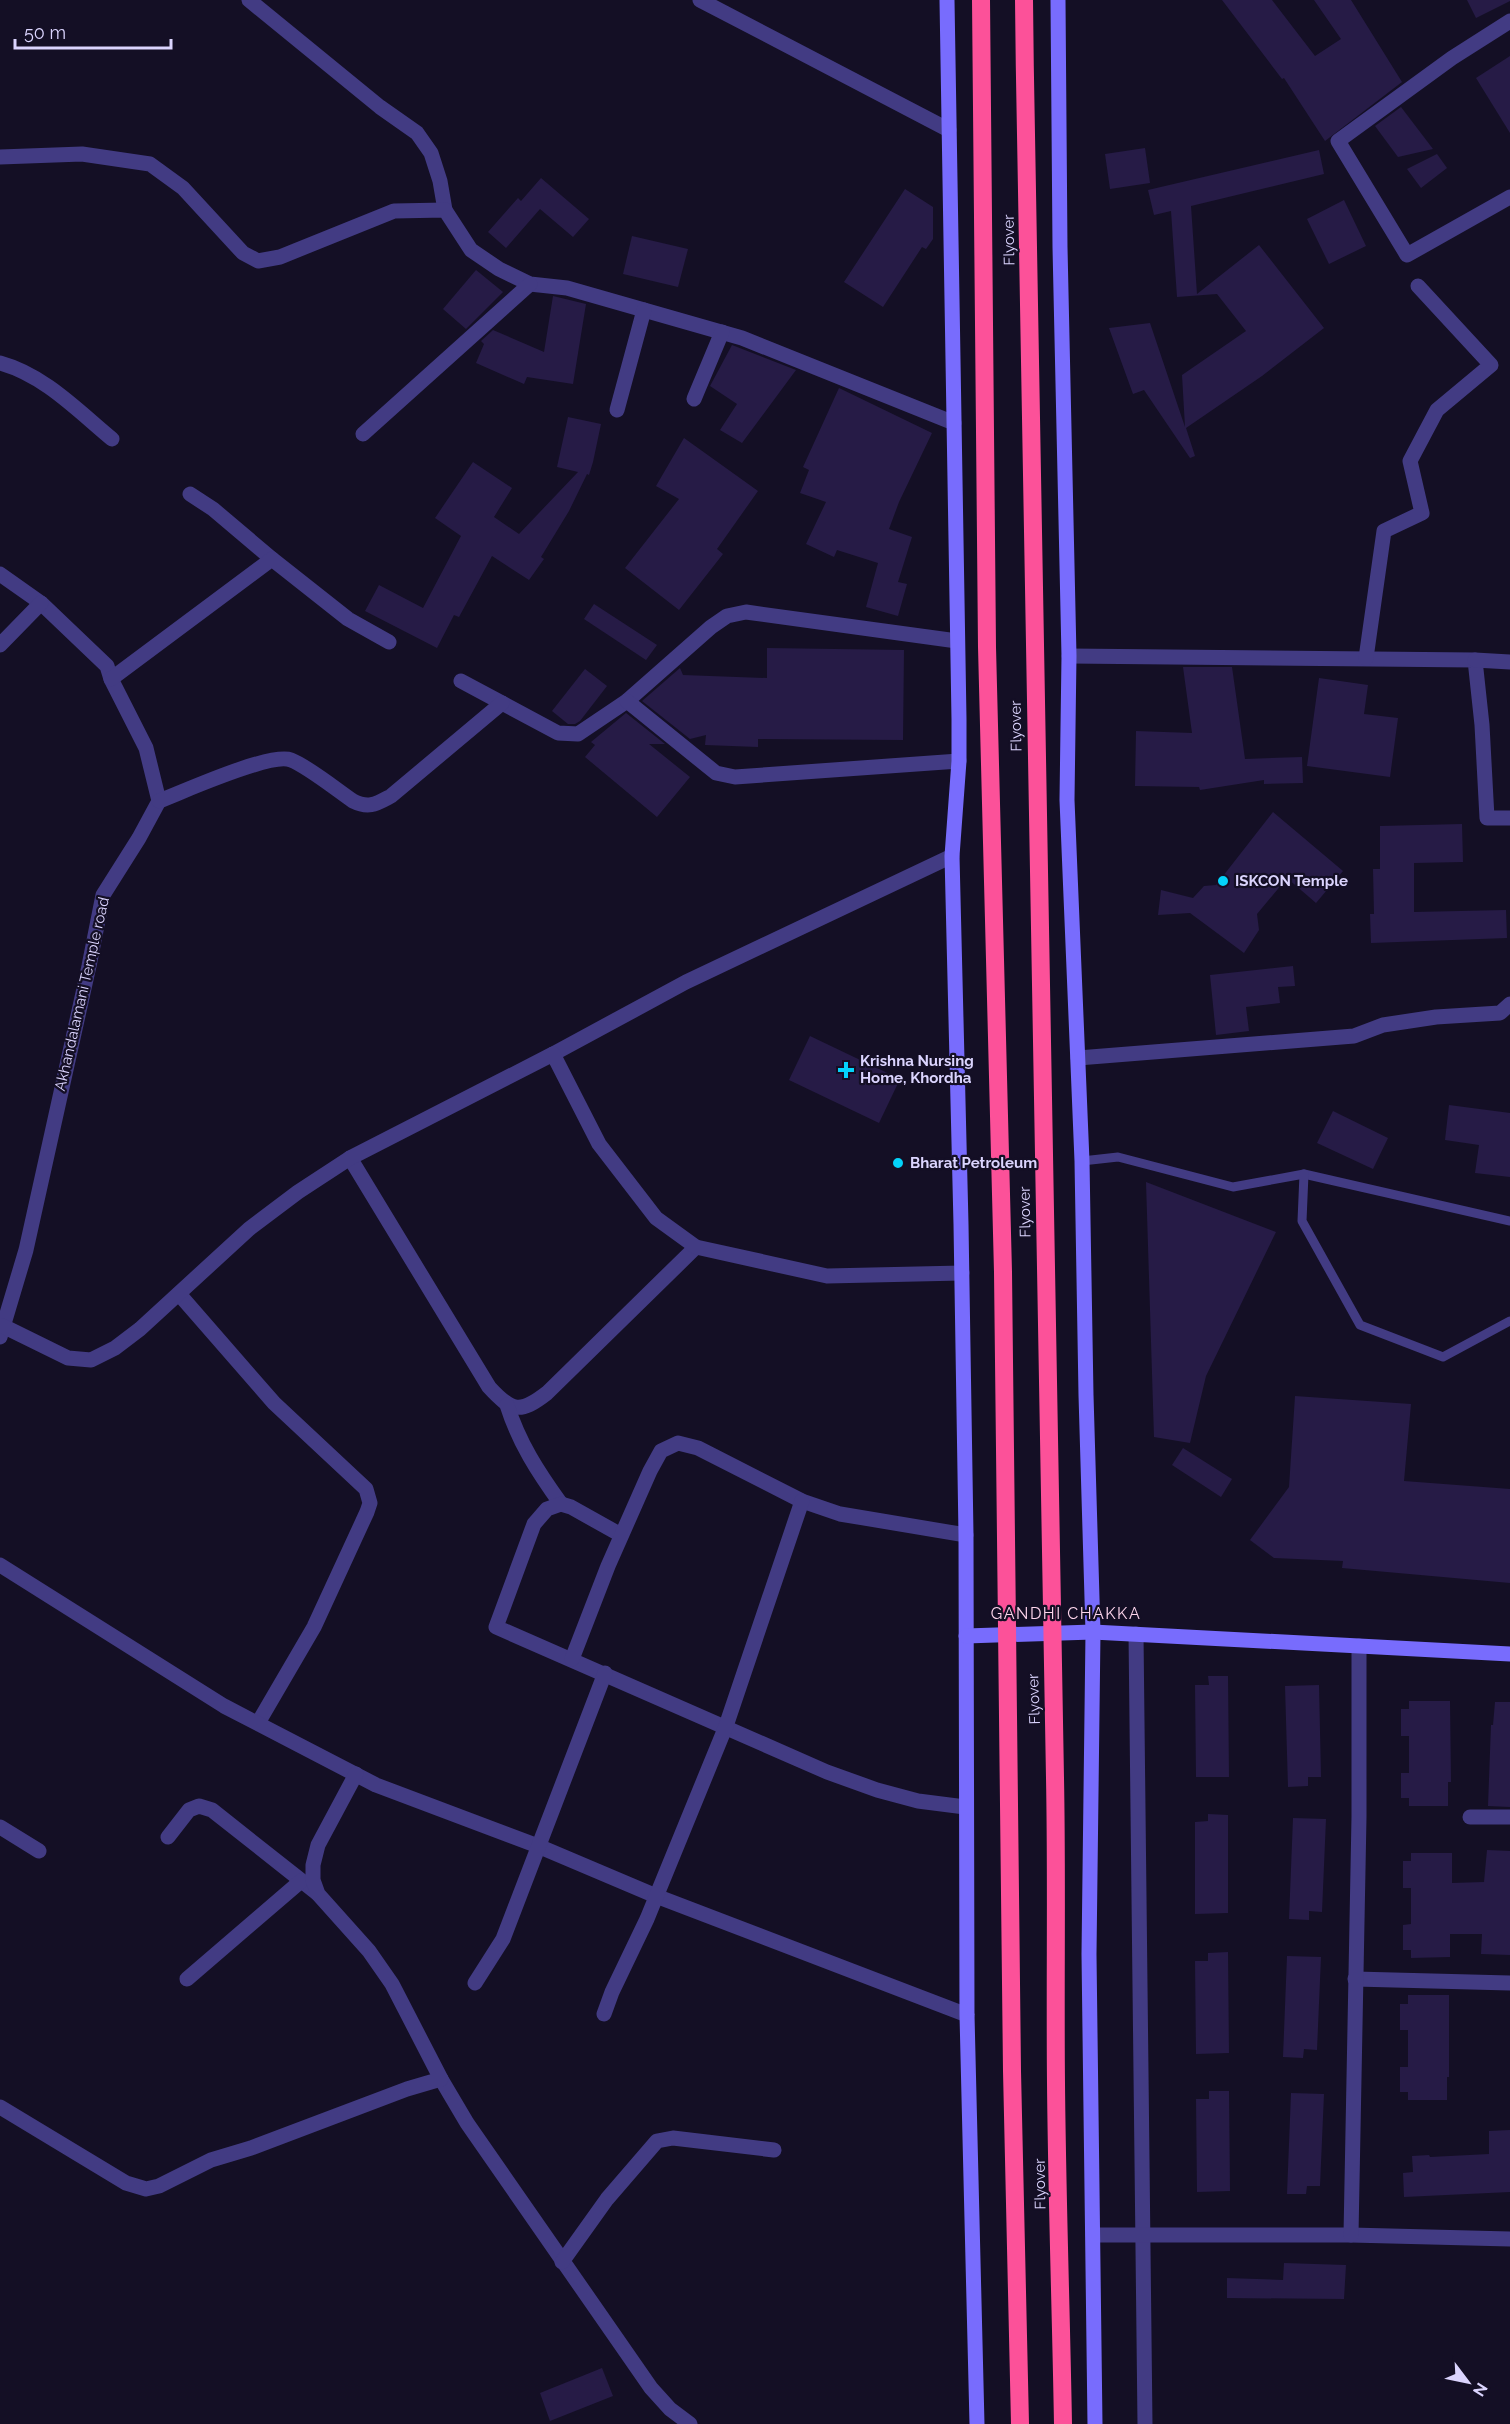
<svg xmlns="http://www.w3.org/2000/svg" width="1510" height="2424" viewBox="0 0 1510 2424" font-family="Raleway,sans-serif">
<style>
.building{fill:#261b46}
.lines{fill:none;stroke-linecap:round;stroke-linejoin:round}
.lane{stroke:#423b83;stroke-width:9}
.street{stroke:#423b83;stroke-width:15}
.secondary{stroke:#786cfd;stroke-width:15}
.highway{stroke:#fc5199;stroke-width:18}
.poi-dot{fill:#04d3fa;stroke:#140f25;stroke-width:2}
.labels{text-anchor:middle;stroke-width:4.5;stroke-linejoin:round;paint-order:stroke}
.street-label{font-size:15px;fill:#dbd4fe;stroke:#140f25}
.poi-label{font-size:15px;font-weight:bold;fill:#dbd4fe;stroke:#140f25;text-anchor:start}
.neighbourhood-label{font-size:16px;letter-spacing:1.5px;fill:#fed6ed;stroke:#140f25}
</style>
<rect width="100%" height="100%" fill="#140f25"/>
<g class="building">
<path d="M1222 0H1272L1315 56 1341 39 1314 0H1351L1402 82 1325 141 1284 78 1282 79Z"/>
<path d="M1467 0H1510V1L1476 18Z"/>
<path d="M1510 56V133L1476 78Z"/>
<path d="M1401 107 1433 149 1398 157 1375 126Z"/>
<path d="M1145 148 1150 183 1110 189 1105 154Z"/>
<path d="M1319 150 1324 174 1191 206 1197 294 1259 245 1324 328 1262 376 1186 428 1195 456 1190 458 1144 390 1133 394 1109 328 1150 323 1185 427 1182 375 1246 331 1217 294 1177 297 1171 211 1154 215 1148 190Z"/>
<path d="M1437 154 1447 168 1421 188 1407 169Z"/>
<path d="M541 178 589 219 573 237 540 209 506 248 488 232 518 198 521 201Z"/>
<path d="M905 189 933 207V239L926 249 922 247 883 307 844 282Z"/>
<path d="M1344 200 1366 246 1329 264 1307 219Z"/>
<path d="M632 236 688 249 678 287 623 274Z"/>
<path d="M476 270 503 292 466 329 443 309Z"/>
<path d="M553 296 586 304 573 384 527 377 524 384 476 363 484 344 481 341 493 330 544 352Z"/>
<path d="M732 345 796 370 742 443 720 430 737 404 710 386Z"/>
<path d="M839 388 932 433 899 502 889 529 912 537 898 582 907 584 898 616 866 607 878 563 837 550 834 557 806 544 826 502 800 493 809 470 803 467Z"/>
<path d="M568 417 601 424 593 462 589 475 587 474 569 511 541 557 544 559 529 580 492 556 459 617 454 615 437 648 365 611 379 585 423 608 461 536 435 518 473 462 512 488 494 517 519 534 578 472 557 467Z"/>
<path d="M684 438 758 491 717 549 723 554 679 610 625 568 679 499 656 486Z"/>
<path d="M594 604 657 645 646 660 584 619Z"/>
<path d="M767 648 904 650 903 740 758 739V747L705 745 706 735 690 739 642 701 680 668 683 675 767 678Z"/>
<path d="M1183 667H1232L1245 759 1302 757 1303 783 1264 784V780L1200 790 1199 787 1135 786 1136 731 1192 733Z"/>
<path d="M585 669 607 686 580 721 575 724H568L552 711Z"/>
<path d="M1319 678 1368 685 1364 714 1398 718 1390 777 1307 766Z"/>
<path d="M626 713 665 744H649L690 777 657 817 585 757 595 745 591 742Z"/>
<path d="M1273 812 1343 871 1316 903 1287 878 1257 914 1259 930 1244 953 1190 913 1158 915 1161 890 1193 898 1204 886 1216 885Z"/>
<path d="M1462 824 1463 862 1414 863V912L1506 910 1507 938 1371 943 1370 914H1374L1373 869H1380V826Z"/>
<path d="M1293 966 1295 986 1278 987 1280 1003 1246 1007 1249 1031 1216 1035 1210 975Z"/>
<path d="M810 1036 900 1079 879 1123 789 1080Z"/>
<path d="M1449 1105 1510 1113V1177L1475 1173 1479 1145 1445 1140Z"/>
<path d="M1333 1111 1388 1138 1373 1169 1317 1143Z"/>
<path d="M1146 1182 1276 1232 1206 1376 1190 1443 1154 1437Z"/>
<path d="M1295 1396 1411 1404 1404 1481 1510 1489V1583L1342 1568 1343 1561 1274 1558 1250 1540 1289 1487Z"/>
<path d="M1183 1448 1232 1479 1221 1497 1172 1465Z"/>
<path d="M1208 1676H1228L1229 1777H1196L1195 1685H1209Z"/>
<path d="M1319 1685 1321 1777H1308V1786L1288 1787 1285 1686Z"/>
<path d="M1409 1701H1450L1451 1782H1448V1806H1409V1798H1401V1773H1409V1736H1401V1709H1409Z"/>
<path d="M1495 1702H1510V1807L1488 1806 1491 1725H1493Z"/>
<path d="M1208 1814 1228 1815V1913L1195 1914V1822L1208 1821Z"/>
<path d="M1293 1818 1326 1819 1322 1912 1309 1911V1920L1289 1919Z"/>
<path d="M1487 1850 1510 1851V1955L1481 1954 1482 1934H1450V1957L1411 1958V1950H1403V1925L1411 1924V1888H1403V1861H1411V1853H1452V1883L1484 1882Z"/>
<path d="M1228 1952 1229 2053 1196 2054 1195 1961H1208V1953Z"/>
<path d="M1287 1956 1321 1957 1317 2050 1304 2049 1303 2058 1283 2057Z"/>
<path d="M1408 1995H1449V2077H1447V2100H1408V2092H1400V2067H1408V2030H1400V2004H1408Z"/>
<path d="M1209 2091H1229L1230 2191 1197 2192 1196 2099H1209Z"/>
<path d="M1291 2093 1324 2094 1320 2186H1307L1306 2194H1287Z"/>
<path d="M1510 2130V2192L1404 2197 1403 2173 1413 2172 1412 2156 1429 2155 1430 2157 1489 2154V2131Z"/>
<path d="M1284 2263 1346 2265 1344 2299 1227 2298V2278L1283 2280Z"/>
<path d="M602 2368 613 2396 550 2421 540 2393Z"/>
</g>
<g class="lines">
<g class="lane">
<path d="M1082 1161 1118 1157 1233 1187 1304 1174 1510 1221"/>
<path d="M1304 1174 1302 1221 1360 1325 1443 1357 1510 1321"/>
</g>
<g class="street">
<path d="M249 0 380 107 417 133 431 153 440 181 445 210"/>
<path d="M700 0 949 130"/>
<path d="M1510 21 1452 58 1338 141 1407 255 1510 197"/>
<path d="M0 157 82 154 150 164 183 188 243 253 258 261 280 257 394 211 445 210 471 250 499 269 530 284 567 288 742 338 954 423"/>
<path d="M0 363C44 375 77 410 112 439"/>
<path d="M694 399 722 332"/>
<path d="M617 410 644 310"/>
<path d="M363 434 530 284"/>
<path d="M190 494 213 509 272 559"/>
<path d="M0 574 41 603 107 666 111 679 146 748 159 801 139 838 103 895 89 966 26 1250 0 1337"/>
<path d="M0 645 41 603"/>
<path d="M1069 656 1475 660 1482 725 1487 818H1510"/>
<path d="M1366 658 1384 531 1422 513 1410 461 1437 410 1491 365 1418 286"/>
<path d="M1475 660 1510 662"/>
<path d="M111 679 272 559 348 619 389 642"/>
<path d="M461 681 558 733 578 734 627 701 711 627 727 616 746 612 957 641"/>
<path d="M627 701 716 773 735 777 959 761"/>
<path d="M159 801C183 792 270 752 291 760 307 766 337 790 353 801 369 809 376 804 391 796L502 703"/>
<path d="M553 1054 686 982 952 856"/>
<path d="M1078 1058 1354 1036 1383 1025 1436 1017 1500 1013 1510 1004"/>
<path d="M350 1158 489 1387C512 1412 520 1414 547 1393L696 1247"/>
<path d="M179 1294 274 1403 366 1489 370 1503 367 1512 314 1627 258 1723"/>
<path d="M3 1326 68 1358 91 1360 115 1348 140 1329 249 1229 298 1192 350 1158 553 1054 599 1144 656 1218 696 1247 827 1276 962 1273"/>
<path d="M507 1405C519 1443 538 1472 561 1504"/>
<path d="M621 1535 571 1507 561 1504 547 1509 534 1524 496 1627 827 1772 877 1790 918 1801 965 1807"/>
<path d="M0 1565 224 1706 376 1785 538 1846 656 1896 967 2015"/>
<path d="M1136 1634 1145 2424"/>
<path d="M572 1659 608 1566 650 1471 661 1451 678 1443 698 1448 802 1501 840 1514 966 1535"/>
<path d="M1470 1817H1510"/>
<path d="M0 1827 39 1851"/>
<path d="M168 1837 189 1810 199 1806 212 1810 317 1893"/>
<path d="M187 1979 301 1881"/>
<path d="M1355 1979 1510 1983"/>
<path d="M475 1983 503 1939 605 1673"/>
<path d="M604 2014 612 1992 647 1919 726 1726 802 1501"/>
<path d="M441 2079 467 2123 651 2388 670 2409 690 2424"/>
<path d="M0 2107 126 2183 146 2189 159 2186 211 2160 251 2148 407 2089 441 2079 392 1984 369 1951 318 1894 313 1880V1865L318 1845 356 1774"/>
<path d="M1093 2235H1351L1510 2239"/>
<path d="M1351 2235 1359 1817V1646"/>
<path d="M562 2262 607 2199 657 2141 673 2138 774 2150"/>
</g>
<g class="secondary">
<path d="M947 0 959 719V761L952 856 961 1224 966 1535 967 2015 977 2424"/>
<path d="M1058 0 1060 247 1069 656 1067 800 1082 1161 1086 1395 1093 1632 1089 1954 1095 2424"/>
<path d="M966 1636 1093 1632 1510 1654"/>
</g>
<g class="highway">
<path d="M981 0 987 647 1003 1272 1012 2071 1020 2424"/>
<path d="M1024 0C1031 593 1041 1186 1055 1778 1057 1880 1055 1981 1056 2083 1057 2197 1061 2310 1063 2424"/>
</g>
</g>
<g class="poi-dot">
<circle cx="1223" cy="881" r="6"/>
<path d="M843 1061h6v6h6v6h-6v6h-6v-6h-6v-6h6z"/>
<circle cx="898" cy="1163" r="6"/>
</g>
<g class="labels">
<g class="street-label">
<text transform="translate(1009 240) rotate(-91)" y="5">Flyover</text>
<text transform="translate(1016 726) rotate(-91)" y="5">Flyover</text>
<text transform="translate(82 994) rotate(-77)" y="5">Akhandalamani Temple road</text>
<text transform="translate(1025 1212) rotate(-91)" y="5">Flyover</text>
<text transform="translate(1034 1699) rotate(-92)" y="5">Flyover</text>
<text transform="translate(1040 2184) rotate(-91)" y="5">Flyover</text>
</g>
<g class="poi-label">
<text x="1235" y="886">ISKCON Temple</text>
<text x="860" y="1066">Krishna Nursing<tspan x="860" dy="17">Home, Khordha</tspan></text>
<text x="910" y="1168">Bharat Petroleum</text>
</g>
<g class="neighbourhood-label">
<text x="1066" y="1619">GANDHI CHAKKA</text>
</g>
</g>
<g transform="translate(1468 2382) rotate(122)" stroke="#140f25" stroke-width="4.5" paint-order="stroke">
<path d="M0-4.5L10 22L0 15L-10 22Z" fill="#dbd4fe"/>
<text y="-9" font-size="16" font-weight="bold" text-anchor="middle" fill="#dbd4fe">N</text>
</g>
<path d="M15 39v9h156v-9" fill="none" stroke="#dbd4fe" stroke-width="3"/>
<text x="24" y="39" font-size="18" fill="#dbd4fe" stroke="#140f25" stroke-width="4.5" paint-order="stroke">50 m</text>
</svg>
